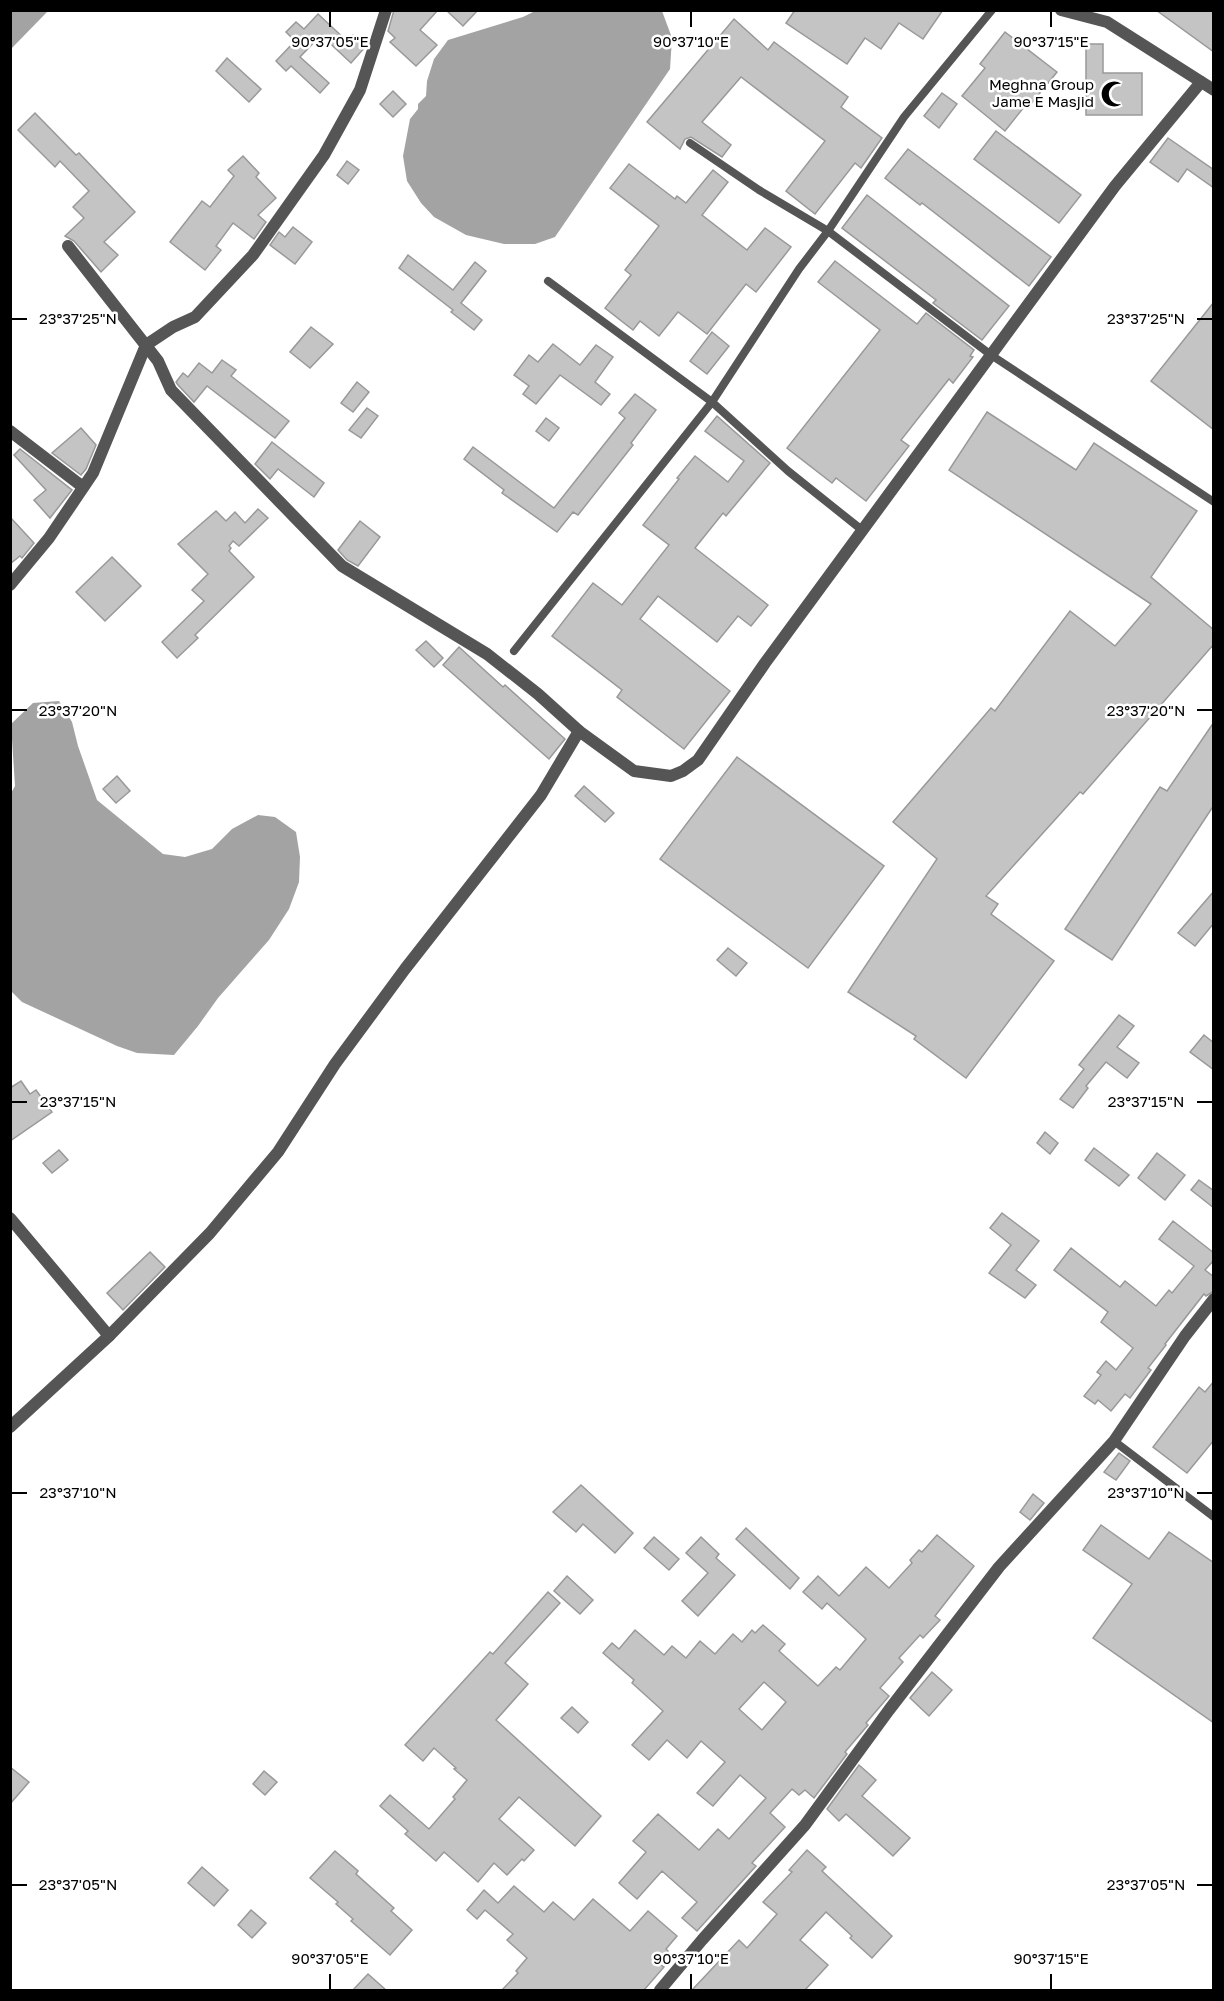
<svg xmlns="http://www.w3.org/2000/svg" width="1224" height="2001" viewBox="0 0 1224 2001" font-family="'Golos Text',sans-serif">
<style>
.water{fill:#a3a3a3}
.building{fill:#c4c4c4;stroke:#999;stroke-width:1.5;fill-rule:evenodd}
.lines{fill:none;stroke-linecap:round;stroke-linejoin:round}
.lane{stroke:#555;stroke-width:8}
.street{stroke:#555;stroke-width:12}
.ticks{fill:none;stroke:#000;stroke-width:2}
.labels{text-anchor:middle;stroke-width:5;stroke-linejoin:round;paint-order:stroke}
.poi-label{font-size:15px;fill:#000;stroke:#fff;text-anchor:end}
.ticks-label{font-size:15px;text-anchor:middle;fill:#000;stroke:#fff;stroke-width:5;stroke-linejoin:round;paint-order:stroke}
</style>
<rect width="100%" height="100%" fill="#fff"/>
<g class="water">
<path d="M11 10 48 11 11 49 10 11Z"/>
<path d="M662 11 672 38 670 69 555 237 535 244H504L466 235 434 217 421 203 407 181 403 156 410 119 418 109V104L426 96 427 81 434 59 448 40 523 17 535 11Z"/>
<path d="M59 701 72 722 78 746 97 800 163 854 185 857 212 849 232 829 258 815 275 817 296 832 300 857 299 882 289 909 269 940 218 998 198 1026 174 1055 137 1053 117 1046 22 1002 11 991 10 795 15 786 11 724 33 703Z"/>
</g>
<g class="building">
<path d="M394 10H438L420 30 437 45 416 66 390 42 395 38 388 31Z"/>
<path d="M446 10H478L463 26Z"/>
<path d="M795 10H943L923 39 899 23 881 49 865 38 847 64 786 23Z"/>
<path d="M1156 10H1214V52Z"/>
<path d="M318 14 347 41 353 35 366 46 351 63 321 35 300 57 329 83 320 93 291 66 286 71 276 61 295 41 286 32 296 22 304 29Z"/>
<path d="M734 19 768 50 774 42 848 97 841 107 882 138 861 168 855 163 815 214 786 191 825 141 741 77 702 122 731 145 722 157 691 137 685 139 680 149 647 122Z"/>
<path d="M1005 32 1057 72 1031 104 1028 102 1005 131 962 96 985 68 980 64Z"/>
<path d="M1086 44H1103V73H1142V115H1086Z"/>
<path d="M227 58 261 89 249 102 216 71Z"/>
<path d="M393 91 406 104 393 117 380 104Z"/>
<path d="M942 93 957 104 939 128 924 116Z"/>
<path d="M35 113 76 155 79 153 135 212 104 242 118 255 101 272 74 241 65 236 84 218 73 207 89 191 60 161 55 167 18 130Z"/>
<path d="M996 131 1081 195 1059 223 974 159Z"/>
<path d="M1168 138 1214 170V188L1187 169 1178 182 1150 162Z"/>
<path d="M908 149 1051 257 1029 286 922 203 920 205 885 178Z"/>
<path d="M243 156 259 173 256 177 276 198 258 215 266 222 254 239 233 223 216 246 221 250 205 270 170 242 202 201 210 207 234 176 228 170Z"/>
<path d="M347 161 359 170 348 184 337 175Z"/>
<path d="M629 164 675 199 677 196 686 203 713 170 728 182 702 215 747 250 765 228 791 247 756 292 746 284 707 334 678 312 659 336 640 321 633 330 605 308 631 275 625 270 659 226 610 188Z"/>
<path d="M867 195 1009 306 982 340 933 303 936 300 842 228Z"/>
<path d="M293 227 312 242 295 264 270 245 279 232 285 237Z"/>
<path d="M408 255 453 290 475 262 486 271 461 303 482 320 474 330 451 312 453 310 399 268Z"/>
<path d="M835 261 917 324 926 313 974 350 970 356 973 357 953 383 949 379 901 440 909 446 866 501 836 478 832 483 787 448 880 330 818 282Z"/>
<path d="M1214 302V430L1151 381Z"/>
<path d="M311 327 333 344 310 368 290 352Z"/>
<path d="M712 332 729 346 707 374 690 361Z"/>
<path d="M553 344 580 365 596 345 613 357 595 382 610 394 601 405 560 375 536 404 523 394 529 386 514 375 529 355 538 362Z"/>
<path d="M222 360 236 370 231 376 289 421 275 438 207 386 194 402 178 385 176 382 183 373 188 377 199 363 212 373Z"/>
<path d="M357 382 369 392 353 412 341 403Z"/>
<path d="M635 394 656 410 631 443 633 445 578 515 573 512 557 532 502 493 504 490 464 459 473 447 554 508 625 418 619 413Z"/>
<path d="M367 408 378 416 361 438 349 430Z"/>
<path d="M987 412 1076 470 1094 443 1197 511 1151 577 1214 630V644L1083 794 1080 792 986 896 998 904 991 914 1054 961 966 1078 914 1039 916 1036 848 992 937 859 893 822 991 708 995 711 1070 611 1115 646 1151 604 949 470Z"/>
<path d="M717 416 770 463 726 516 723 513 695 548 768 605 751 626 738 616 717 642 658 596 640 619 730 691 684 749 617 697 622 690 552 636 593 583 622 605 669 545 643 525 679 479 677 478 695 456 728 482 744 461 705 431Z"/>
<path d="M546 418 559 428 549 441 536 431Z"/>
<path d="M81 428 96 445 86 469 81 475 52 453Z"/>
<path d="M272 442 324 483 314 497 278 469 270 479 255 464Z"/>
<path d="M20 449 72 490 50 518 34 500 46 490 14 455Z"/>
<path d="M258 509 268 518 239 546 233 541 229 546 231 548 229 551 254 577 195 635 198 638 177 658 162 642 204 601 192 590 208 574 178 544 216 511 226 521 235 512 245 523Z"/>
<path d="M10 517 34 543 22 558 20 556 10 564Z"/>
<path d="M360 521 380 537 358 566 347 560 338 550Z"/>
<path d="M112 557 141 586 105 621 76 592Z"/>
<path d="M426 641 443 658 434 667 416 650Z"/>
<path d="M459 647 503 687 505 685 565 739 549 759 443 665Z"/>
<path d="M1214 722V805L1112 960 1065 929 1160 787 1167 791Z"/>
<path d="M737 757 884 866 808 968 660 859Z"/>
<path d="M117 776 130 791 116 803 103 789Z"/>
<path d="M584 786 614 813 605 822 575 796Z"/>
<path d="M1214 891V923L1195 946 1178 933Z"/>
<path d="M728 948 747 963 736 976 717 960Z"/>
<path d="M1119 1015 1134 1026 1117 1047 1139 1063 1127 1078 1106 1062 1086 1086 1088 1088 1073 1108 1060 1099 1084 1069 1079 1065Z"/>
<path d="M1204 1035 1214 1043V1070L1190 1052Z"/>
<path d="M21 1081 30 1094 36 1090 52 1112 10 1141V1088Z"/>
<path d="M1045 1132 1058 1143 1050 1154 1037 1143Z"/>
<path d="M1094 1148 1129 1175 1119 1186 1085 1160Z"/>
<path d="M59 1150 68 1160 52 1173 43 1163Z"/>
<path d="M1157 1153 1185 1175 1165 1200 1138 1178Z"/>
<path d="M1199 1180 1214 1191V1208L1191 1190Z"/>
<path d="M1002 1213 1039 1241 1016 1270 1036 1285 1025 1298 989 1273 1011 1245 990 1228Z"/>
<path d="M1173 1221 1214 1253V1260L1205 1270 1214 1277V1291L1206 1296 1204 1294 1165 1344 1166 1345 1148 1368 1151 1370 1130 1398 1125 1394 1111 1411 1098 1400 1095 1404 1084 1396 1101 1375 1097 1372 1106 1361 1116 1370 1133 1348 1101 1322 1108 1312 1054 1270 1071 1248 1120 1287 1125 1281 1156 1306 1169 1290 1172 1293 1194 1266 1159 1239Z"/>
<path d="M150 1252 165 1267 123 1310 107 1293Z"/>
<path d="M1214 1381V1440L1187 1473 1153 1447 1199 1387 1205 1392Z"/>
<path d="M1119 1453 1130 1461 1116 1480 1104 1472Z"/>
<path d="M581 1485 633 1533 615 1553 583 1524 576 1532 553 1512Z"/>
<path d="M1033 1494 1044 1503 1030 1520 1020 1512Z"/>
<path d="M1101 1525 1149 1559 1169 1532 1214 1563V1723L1093 1638 1132 1584 1083 1550Z"/>
<path d="M746 1528 799 1578 790 1589 736 1539Z"/>
<path d="M937 1535 974 1566 935 1616 940 1620 923 1638 920 1635 899 1658 903 1662 880 1688 889 1696 866 1723 868 1725 845 1752 847 1754 814 1798 805 1790 799 1795 792 1789 770 1813 785 1827 752 1863 756 1866 697 1931 682 1918 697 1902 662 1871 637 1899 619 1883 646 1852 633 1841 658 1814 699 1850 718 1829 729 1839 766 1798 740 1775 713 1806 697 1793 725 1762 701 1741 687 1758 667 1740 649 1760 632 1745 663 1711 632 1683 634 1680 603 1653 612 1643 619 1649 635 1630 664 1655 672 1646 686 1658 700 1641 715 1654 733 1634 742 1642 752 1630 755 1633 763 1625 785 1644 779 1651 818 1686 836 1667 840 1670 866 1639 827 1603 822 1609 803 1592 818 1576 839 1596 866 1567 889 1588 912 1563 910 1560 919 1550 922 1552ZM764 1682 786 1702 762 1730 739 1709Z"/>
<path d="M654 1537 679 1559 669 1570 644 1548Z"/>
<path d="M701 1537 719 1554 716 1558 735 1575 698 1616 682 1601 708 1573 686 1553Z"/>
<path d="M567 1576 593 1600 580 1614 554 1591Z"/>
<path d="M548 1592 560 1603 505 1663 528 1684 496 1720 601 1816 575 1846 519 1797 499 1819 534 1850 524 1861 522 1859 507 1875 494 1863 478 1882 444 1852 436 1861 405 1834 408 1831 380 1806 390 1795 429 1829 455 1799 453 1797 467 1780 454 1769 456 1768 434 1748 423 1761 405 1745 490 1652 493 1654Z"/>
<path d="M932 1672 952 1690 929 1716 910 1698Z"/>
<path d="M572 1707 588 1722 578 1733 561 1718Z"/>
<path d="M859 1765 876 1780 862 1796 910 1838 893 1856 846 1814 839 1821 827 1809Z"/>
<path d="M10 1767 29 1782 10 1804Z"/>
<path d="M264 1771 277 1782 265 1795 253 1784Z"/>
<path d="M807 1850 826 1867 822 1871 892 1936 872 1958 850 1938 852 1936 826 1912 800 1940 828 1965 805 1990H692L739 1940 747 1948 777 1914 763 1902 792 1872 789 1870Z"/>
<path d="M335 1851 358 1871 356 1874 394 1908 391 1911 412 1930 390 1955 351 1921 353 1919 336 1904 338 1902 310 1878Z"/>
<path d="M202 1867 228 1890 214 1906 188 1883Z"/>
<path d="M514 1886 544 1912 553 1902 574 1920 593 1899 630 1931 648 1911 677 1936 666 1949 668 1951 658 1963 664 1967 644 1990H502L518 1973 516 1971 527 1958 507 1940 513 1934 485 1910 477 1919 467 1910 484 1890 498 1903Z"/>
<path d="M251 1910 266 1923 252 1938 238 1925Z"/>
<path d="M368 1974 386 1990H353Z"/>
</g>
<g class="lines">
<g class="lane">
<path d="M690 143 759 190 828 231 991 355 1214 502"/>
<path d="M548 281 712 402 788 471 862 530"/>
<path d="M514 651 712 402 799 269 828 231 904 117 992 10"/>
<path d="M1114 1441 1214 1517"/>
</g>
<g class="street">
<path d="M1061 10 1107 22 1214 90"/>
<path d="M68 246 158 361 171 390 342 566 487 654 538 694 579 731 634 771 671 776 683 771 698 760 765 663 1115 186 1201 82"/>
<path d="M10 431 83 487"/>
<path d="M10 585 49 538 93 473 146 345 173 327 195 317 253 255 324 155 360 90 386 10"/>
<path d="M10 1218 109 1336"/>
<path d="M10 1427 109 1336 210 1233 278 1152 335 1064 405 969 541 795 579 731"/>
<path d="M660 1990 702 1940 805 1825 889 1710 999 1567 1114 1441 1185 1336 1214 1299"/>
</g>
</g>
<path class="ticks" d="M330 12V27M691 12V27M1051 12V27M12 319H27M1197 319H1212M12 710H27M1197 710H1212M12 1102H27M1197 1102H1212M12 1493H27M1197 1493H1212M12 1885H27M1197 1885H1212M330 1974V1989M691 1974V1989M1051 1974V1989"/>
<defs>
<g id="mosque-bare" transform="scale(2.07)"><path d="M3.5-4.9A6 6 0 1 0 3.5 4.9A5 5 0 1 1 3.5-4.9Z" fill="#000" stroke="#fff" stroke-width="2.5" paint-order="stroke"/></g>
</defs>
<g fill-rule="evenodd">
<use href="#mosque-bare" x="1114" y="94"/>
</g>
<g class="labels">
<g class="poi-label">
<text x="1094" y="90">Meghna Group<tspan x="1094" dy="17">Jame E Masjid</tspan></text>
</g>
</g>
<g class="ticks-label">
<text x="330" y="47">90°37'05"E</text>
<text x="691" y="47">90°37'10"E</text>
<text x="1051" y="47">90°37'15"E</text>
<text x="78" y="324">23°37'25"N</text>
<text x="1146" y="324">23°37'25"N</text>
<text x="78" y="716">23°37'20"N</text>
<text x="1146" y="716">23°37'20"N</text>
<text x="78" y="1107">23°37'15"N</text>
<text x="1146" y="1107">23°37'15"N</text>
<text x="78" y="1498">23°37'10"N</text>
<text x="1146" y="1498">23°37'10"N</text>
<text x="78" y="1890">23°37'05"N</text>
<text x="1146" y="1890">23°37'05"N</text>
<text x="330" y="1964">90°37'05"E</text>
<text x="691" y="1964">90°37'10"E</text>
<text x="1051" y="1964">90°37'15"E</text>
</g>
<rect width="1224" height="2001" fill="none" stroke="#000000" stroke-width="24"/>
</svg>
